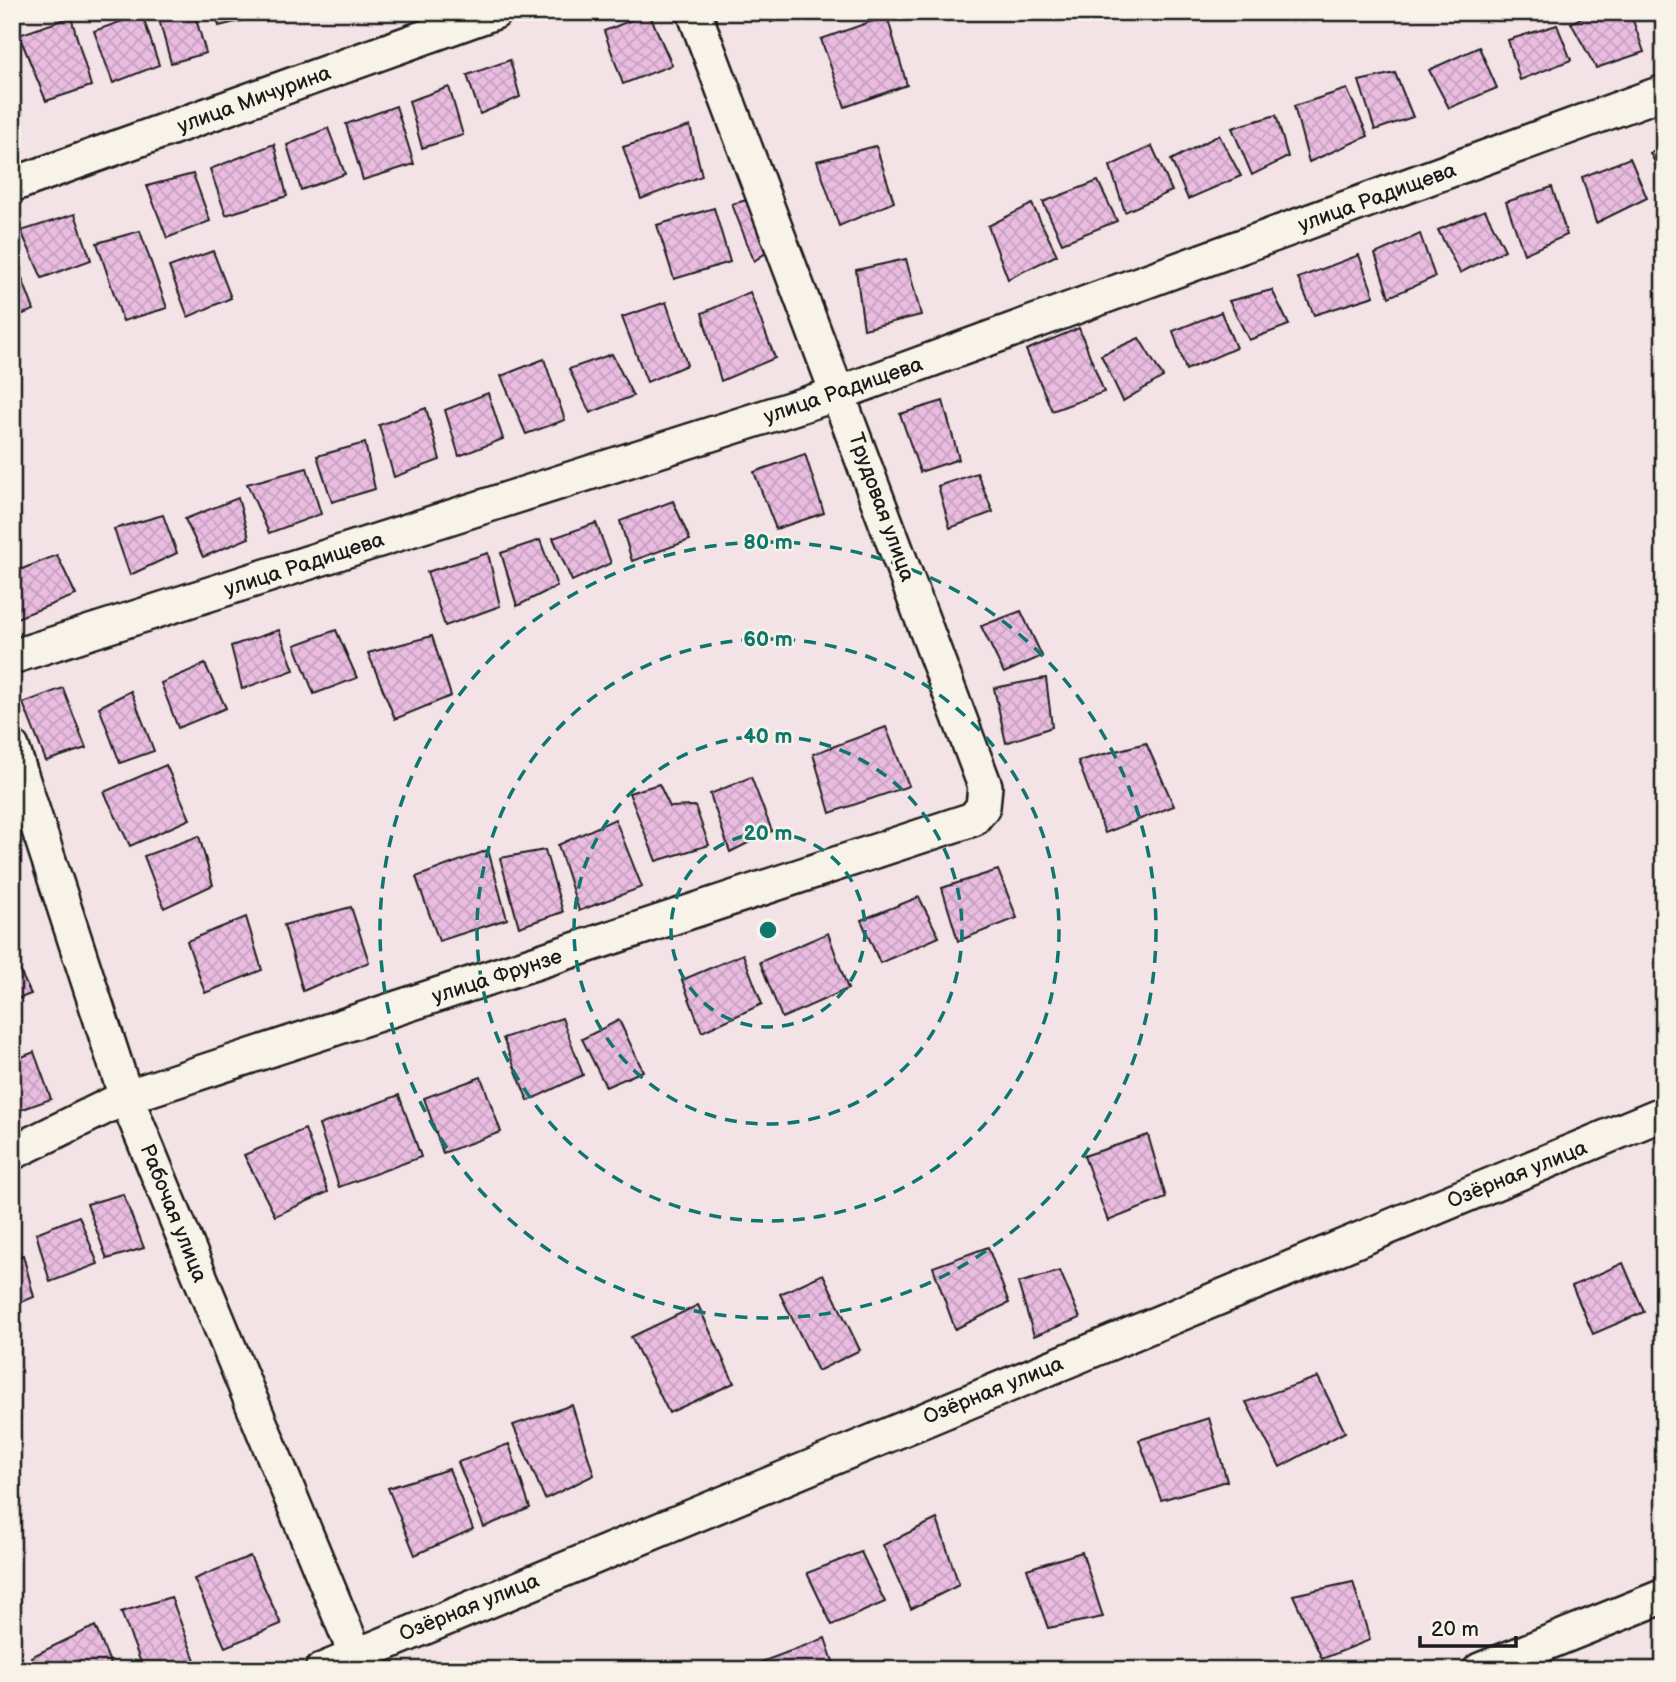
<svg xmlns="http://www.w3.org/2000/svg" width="1676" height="1682" viewBox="0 0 1676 1682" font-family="'Balsamiq Sans',sans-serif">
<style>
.building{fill:url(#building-cross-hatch);stroke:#1c1c1c;stroke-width:2}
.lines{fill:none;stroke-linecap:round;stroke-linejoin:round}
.minor-casing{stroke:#1c1c1c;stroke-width:38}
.minor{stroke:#f7f3e8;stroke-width:33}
.ring{fill:none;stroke:#0f766e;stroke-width:3.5;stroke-dasharray:12 9}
.labels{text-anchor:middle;stroke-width:5;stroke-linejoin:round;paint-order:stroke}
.street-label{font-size:21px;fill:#1c1c1c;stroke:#f7f3e8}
.centre{fill:#0f766e;stroke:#f7f3e8;stroke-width:3.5}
.ring-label{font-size:21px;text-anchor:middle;font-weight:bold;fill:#0f766e;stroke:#f7f3e8;stroke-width:5;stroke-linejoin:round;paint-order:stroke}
</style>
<defs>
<pattern id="building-cross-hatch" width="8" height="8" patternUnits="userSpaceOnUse" patternTransform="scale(1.75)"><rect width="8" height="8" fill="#e9bce0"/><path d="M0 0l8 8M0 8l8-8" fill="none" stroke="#c7a1c0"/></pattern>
</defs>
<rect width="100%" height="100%" fill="#f3e2e6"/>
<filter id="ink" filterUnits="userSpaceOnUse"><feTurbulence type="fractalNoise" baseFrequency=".0143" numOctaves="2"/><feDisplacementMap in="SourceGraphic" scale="14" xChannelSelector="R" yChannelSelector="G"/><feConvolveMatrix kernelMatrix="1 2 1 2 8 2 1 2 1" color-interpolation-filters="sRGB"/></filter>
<g filter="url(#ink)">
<g class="building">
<path d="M157 12H194L206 53 171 63Z"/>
<path d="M215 12H272V13L219 26Z"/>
<path d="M768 12H793L771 22Z"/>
<path d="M1593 12H1630L1644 52 1596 68 1571 23Z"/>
<path d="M649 13 672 65 623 84 604 31Z"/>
<path d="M142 14 159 65 113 83 94 31Z"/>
<path d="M887 16 907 85 845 107 821 39Z"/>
<path d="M71 17 91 86 46 101 19 35Z"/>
<path d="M1557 25 1571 60 1520 80 1508 40Z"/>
<path d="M1479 47 1497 88 1449 108 1429 70Z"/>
<path d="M510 60 520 97 480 114 467 75Z"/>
<path d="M1395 73 1413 117 1375 130 1359 81Z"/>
<path d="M12 77 22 113 12 116Z"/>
<path d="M449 87 463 135 422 148 409 101Z"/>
<path d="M1347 89 1368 136 1309 162 1294 106Z"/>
<path d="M396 106 414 164 363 180 346 124Z"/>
<path d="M1276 115 1288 157 1252 175 1232 128Z"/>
<path d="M690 126 702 176 641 199 623 147Z"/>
<path d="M328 128 345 174 301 190 287 145Z"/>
<path d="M1219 135 1241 176 1188 199 1171 160Z"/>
<path d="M274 144 287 196 226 215 210 169Z"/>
<path d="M876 146 894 202 839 226 817 161Z"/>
<path d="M1152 146 1172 191 1125 212 1110 166Z"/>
<path d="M1664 147V179L1650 153Z"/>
<path d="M1630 158 1647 198 1596 223 1582 177Z"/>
<path d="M193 174 210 221 167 238 147 186Z"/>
<path d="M1098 181 1117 221 1062 243 1043 202Z"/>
<path d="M1552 187 1567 235 1524 254 1506 202Z"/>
<path d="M758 197 773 248 754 261 732 204Z"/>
<path d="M1032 204 1057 255 1008 279 988 226Z"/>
<path d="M714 208 730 262 674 279 657 225Z"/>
<path d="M1485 210 1505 250 1460 273 1438 230Z"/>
<path d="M75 214 91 260 42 278 21 231Z"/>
<path d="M140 231 167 308 123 321 97 243Z"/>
<path d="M1420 234 1435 277 1389 297 1375 254Z"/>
<path d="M213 251 231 298 188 317 169 267Z"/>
<path d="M1359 255 1374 296 1314 315 1298 278Z"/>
<path d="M906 259 921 315 864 329 856 270Z"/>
<path d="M19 270 34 310 12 318V272Z"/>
<path d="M1272 290 1289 325 1249 340 1229 301Z"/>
<path d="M750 292 775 358 721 381 702 313Z"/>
<path d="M666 302 687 365 647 382 622 317Z"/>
<path d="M1221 312 1236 348 1186 370 1173 331Z"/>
<path d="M1079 328 1104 392 1052 411 1026 350Z"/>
<path d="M1139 338 1163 377 1123 401 1101 355Z"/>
<path d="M612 354 633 396 590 413 569 369Z"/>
<path d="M544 359 565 420 526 434 501 376Z"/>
<path d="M488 393 503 439 459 456 445 410Z"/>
<path d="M943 401 959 459 920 472 900 414Z"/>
<path d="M426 408 440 460 394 477 379 425Z"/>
<path d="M365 443 375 489 332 502 317 456Z"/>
<path d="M805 454 824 513 776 529 754 472Z"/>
<path d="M307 468 321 514 269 533 247 484Z"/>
<path d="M977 473 993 512 950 528 938 486Z"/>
<path d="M238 498 249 538 203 557 185 519Z"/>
<path d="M673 501 690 540 632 561 620 521Z"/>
<path d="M163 515 177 553 130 575 114 529Z"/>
<path d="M596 523 611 563 572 581 553 538Z"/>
<path d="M540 540 557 586 517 606 501 553Z"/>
<path d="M488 553 500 606 445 626 427 572Z"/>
<path d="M57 555 76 595 14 619 12 573Z"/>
<path d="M1021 611 1042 656 1004 673 981 626Z"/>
<path d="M279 630 294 670 242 689 231 646Z"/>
<path d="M336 630 357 678 314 694 295 645Z"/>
<path d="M432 636 451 696 395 719 368 653Z"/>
<path d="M205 664 226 708 178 728 161 683Z"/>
<path d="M1046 678 1052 727 1006 743 994 688Z"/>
<path d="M63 688 86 748 46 761 23 703Z"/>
<path d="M131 691 154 751 120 763 99 707Z"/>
<path d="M886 727 909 786 830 813 813 754Z"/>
<path d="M1146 743 1174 806 1105 833 1078 761Z"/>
<path d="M166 765 190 819 130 846 104 792Z"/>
<path d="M751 777 772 831 730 852 710 794Z"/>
<path d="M659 784 670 807 695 806 709 845 656 861 629 793Z"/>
<path d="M615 819 642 887 579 911 558 845Z"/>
<path d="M199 836 213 885 164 908 144 856Z"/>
<path d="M488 850 507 919 439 941 416 877Z"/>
<path d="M545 850 563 912 519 927 500 858Z"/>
<path d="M998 870 1017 918 958 941 942 888Z"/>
<path d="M919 897 939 937 880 963 861 920Z"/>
<path d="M351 907 369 962 303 991 284 925Z"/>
<path d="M246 917 262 970 205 993 187 941Z"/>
<path d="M828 933 848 989 782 1018 760 962Z"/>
<path d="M743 954 762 1004 702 1032 682 980Z"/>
<path d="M12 955 31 994 12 1001Z"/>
<path d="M562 1018 583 1075 528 1101 503 1038Z"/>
<path d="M619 1020 643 1071 606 1087 582 1039Z"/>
<path d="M34 1052 51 1099 12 1113V1061Z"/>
<path d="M481 1077 501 1132 443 1153 424 1098Z"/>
<path d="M399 1095 421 1157 339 1187 319 1125Z"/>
<path d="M305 1129 328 1192 275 1216 244 1155Z"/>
<path d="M1148 1135 1166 1198 1108 1221 1084 1156Z"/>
<path d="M123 1194 144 1248 107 1259 87 1204Z"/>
<path d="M79 1216 98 1264 50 1282 36 1233Z"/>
<path d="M988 1247 1009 1303 955 1329 933 1267Z"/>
<path d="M23 1255 34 1297 12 1306V1258Z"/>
<path d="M1623 1263 1644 1312 1593 1334 1572 1286Z"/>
<path d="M1060 1271 1080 1318 1034 1336 1018 1283Z"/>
<path d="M823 1274 860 1350 818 1371 780 1294Z"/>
<path d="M698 1305 734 1383 669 1413 631 1337Z"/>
<path d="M1318 1377 1345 1432 1280 1467 1246 1402Z"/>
<path d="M572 1405 594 1475 545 1499 513 1425Z"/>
<path d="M1209 1418 1227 1481 1161 1500 1139 1440Z"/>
<path d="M509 1444 530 1508 484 1527 458 1462Z"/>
<path d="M449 1469 473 1529 415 1555 388 1488Z"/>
<path d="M937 1519 959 1585 911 1609 883 1545Z"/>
<path d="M861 1552 885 1602 832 1625 807 1573Z"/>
<path d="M1082 1552 1103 1617 1048 1628 1027 1569Z"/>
<path d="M250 1556 281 1624 225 1647 194 1579Z"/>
<path d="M1353 1582 1370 1640 1322 1659 1293 1595Z"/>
<path d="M171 1597 196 1663 178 1670H144L121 1612Z"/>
<path d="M95 1626 113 1670H38L31 1657Z"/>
<path d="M825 1638 836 1670H759L756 1664Z"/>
<path d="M520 1662 523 1670H500Z"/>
</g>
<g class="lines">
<g class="minor-casing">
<g id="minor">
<path d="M12 185 495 12"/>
<path d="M12 657 840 393 1664 92"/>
<path d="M12 747 126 1097 362 1670"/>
<path d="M12 1153 126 1097 973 819 983 807 985 786 694 12"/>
<path d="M322 1670 1664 1113"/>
<path d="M1480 1670 1664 1596"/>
</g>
</g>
<use href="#minor" class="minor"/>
</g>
</g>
<g class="ring">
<circle cx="768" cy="930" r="97"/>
<circle cx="768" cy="930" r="194"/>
<circle cx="768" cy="930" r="291"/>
<circle cx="768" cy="930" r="388"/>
</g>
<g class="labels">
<g class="street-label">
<text transform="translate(254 99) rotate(-20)" y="7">улица Мичурина</text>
<text transform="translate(1377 197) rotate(-20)" y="7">улица Радищева</text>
<text transform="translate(843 390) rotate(-19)" y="7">улица Радищева</text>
<text transform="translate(882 507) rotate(70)" y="7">Трудовая улица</text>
<text transform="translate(304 564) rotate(-18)" y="7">улица Радищева</text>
<text transform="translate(497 976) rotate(-18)" y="7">улица Фрунзе</text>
<text transform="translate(1517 1174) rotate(-22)" y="7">Озёрная улица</text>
<text transform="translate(174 1213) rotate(68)" y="7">Рабочая улица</text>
<text transform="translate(993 1390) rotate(-22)" y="7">Озёрная улица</text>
<text transform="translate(469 1607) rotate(-22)" y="7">Озёрная улица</text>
</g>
</g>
<circle cx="768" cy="930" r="10" class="centre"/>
<g class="ring-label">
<text x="768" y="549">80 m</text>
<text x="768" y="646">60 m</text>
<text x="768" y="743">40 m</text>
<text x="768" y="840">20 m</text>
</g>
<rect width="1676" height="1682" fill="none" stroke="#f7f3e8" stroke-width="42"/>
<rect x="21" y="21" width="1634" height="1640" fill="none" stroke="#1c1c1c" stroke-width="2.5" filter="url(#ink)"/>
<path d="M1420 1636v10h96v-10" fill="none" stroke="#1c1c1c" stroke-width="3.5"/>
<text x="1431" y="1636" font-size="21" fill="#1c1c1c" stroke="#f7f3e8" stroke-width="5" paint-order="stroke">20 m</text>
</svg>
